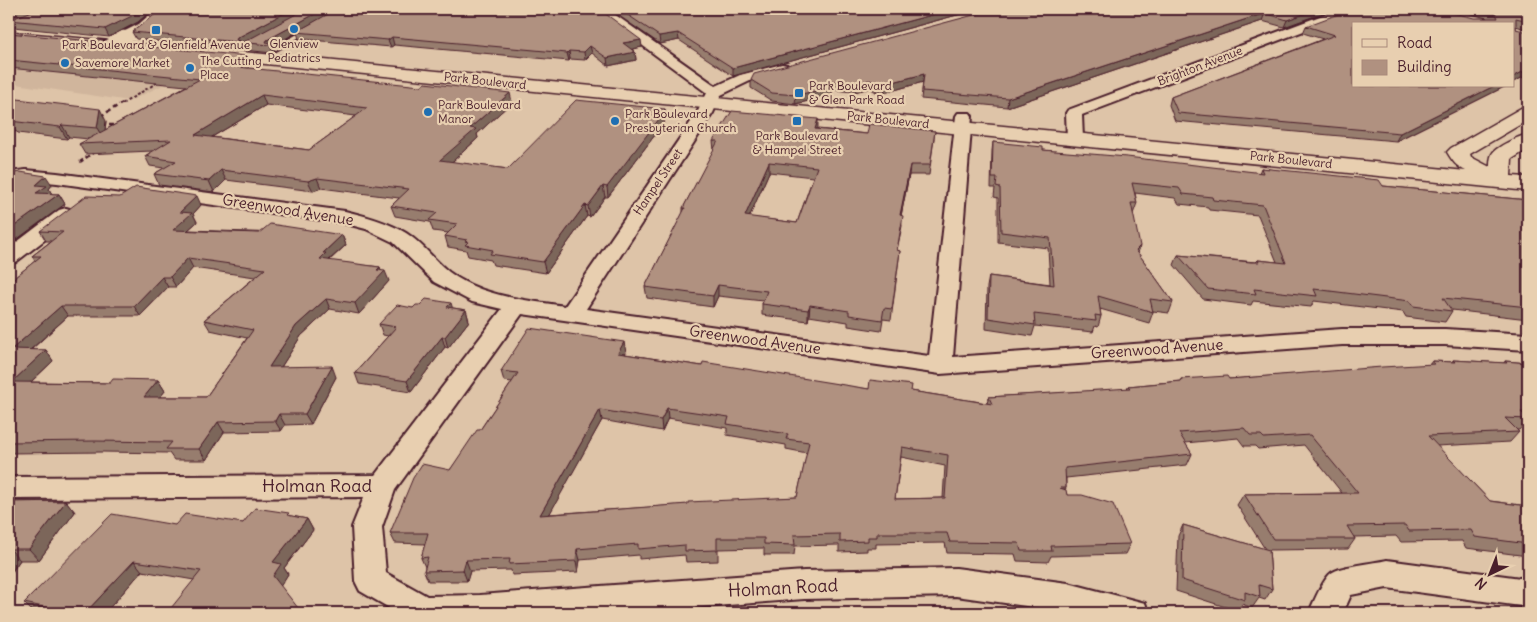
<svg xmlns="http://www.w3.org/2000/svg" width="1537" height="622" viewBox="0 0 1537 622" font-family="Delius,sans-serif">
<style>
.built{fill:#d0b59c}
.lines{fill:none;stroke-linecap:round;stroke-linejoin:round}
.service-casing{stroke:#4a1f2b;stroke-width:4}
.minor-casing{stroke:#4a1f2b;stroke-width:4}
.secondary-casing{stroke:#4a1f2b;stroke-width:3}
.path-far1{stroke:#4a1f2b;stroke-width:2;stroke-dasharray:3 2.5;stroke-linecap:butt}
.path{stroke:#4a1f2b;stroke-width:2.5;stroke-dasharray:4 3;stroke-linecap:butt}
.service{fill:#e8cfb0;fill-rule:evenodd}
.minor{fill:#e8cfb0;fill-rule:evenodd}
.secondary{fill:#e8cfb0;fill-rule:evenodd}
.wall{fill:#977d6e;stroke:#4a1f2b;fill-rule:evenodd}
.shaded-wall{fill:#7b665a;stroke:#4a1f2b}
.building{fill:#b09180;stroke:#4a1f2b;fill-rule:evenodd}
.poi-dot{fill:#1f6fb2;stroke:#e8cfb0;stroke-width:2}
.labels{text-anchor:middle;stroke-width:4.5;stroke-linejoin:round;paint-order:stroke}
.far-poi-label{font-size:12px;fill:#4a1f2b;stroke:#e8cfb0;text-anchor:start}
.far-street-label{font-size:12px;fill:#4a1f2b;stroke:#e8cfb0}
.street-label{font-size:15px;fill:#4a1f2b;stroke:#e8cfb0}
.near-street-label{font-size:18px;fill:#4a1f2b;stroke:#e8cfb0}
</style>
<rect width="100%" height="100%" fill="#dec4a8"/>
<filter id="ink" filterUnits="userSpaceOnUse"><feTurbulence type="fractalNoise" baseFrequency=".02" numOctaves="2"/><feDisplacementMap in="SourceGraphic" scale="10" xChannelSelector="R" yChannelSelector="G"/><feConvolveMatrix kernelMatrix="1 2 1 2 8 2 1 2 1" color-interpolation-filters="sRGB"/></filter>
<g filter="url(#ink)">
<path class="built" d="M9 9H154L153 11 327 9 369 13 317 45 253 41 130 101 9 83Z"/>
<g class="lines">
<g class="service-casing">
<path id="service" d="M312 26 314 27V29L276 50 271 49Z"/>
</g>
<g class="minor-casing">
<g id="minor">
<path d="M156 9H169C159 23 123 51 105 47L103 44 105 41 139 24Z"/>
<path d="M593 9H607L716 86 740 75 782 64 787 65 789 68 787 71 750 81 721 95 713 113 586 309 929 356 956 116 958 113H970L972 116 953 357 1342 329H1445L1528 334V350L1445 345H1342L940 374 522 314 395 490 382 527 386 573 427 596 480 595 804 571 956 568 1068 583 1145 603 1149 613H1075L956 596 804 599 625 613H398L360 591 355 581 352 527 364 497 9 499V477L375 475 502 309 472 302 434 282 393 242 366 229 343 223 57 183 26 180 9 182V172L26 170 57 173 345 211C366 216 388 222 406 233 422 243 434 260 449 272 482 297 525 300 565 306L697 113 707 93Z"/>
<path d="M1339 9H1356L1354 12 1082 115 1083 139 1081 143H1069L1067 139 1066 113 1068 110Z"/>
<path d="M66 208 73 210 76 214 73 218 16 262 9 264V248L59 210Z"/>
<path d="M1387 560 1528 579V607L1387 588 1351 595 1343 613H1311L1310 610C1315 599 1321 584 1329 575 1336 566 1375 563 1387 560Z"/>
</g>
</g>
<g class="secondary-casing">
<g id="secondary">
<path d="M9 20 170 35 176 37 178 40 176 43 170 45 9 30Z"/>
<path d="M211 49 1466 171C1456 166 1453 162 1447 152L1451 148 1521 108 1528 106V120L1470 154 1471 157 1490 167C1490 163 1490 158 1492 154 1495 147 1520 136 1528 134V149L1512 159 1511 176 1528 177V191L205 58 202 54 205 50Z"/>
</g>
</g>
<path class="path-far1" d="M122 104 158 82"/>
<g class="path">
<path d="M101 116 124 102"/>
<path d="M102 125H118"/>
<path d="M80 162 94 152"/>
</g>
<use href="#service" class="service"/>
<use href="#minor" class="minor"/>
<use href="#secondary" class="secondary"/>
</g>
<g class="wall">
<path d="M9 9H153L138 22 109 37 13 27 9 20 20 15 9 14Z"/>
<path d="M162 9H599L642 47 632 49 635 52 636 60 608 66 592 53 585 60 570 59 569 61 394 45 391 47 299 39 297 32 273 46 275 52 273 53 136 39 132 32Z"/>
<path d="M609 9H979L733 76 679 40 660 44Z"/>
<path d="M996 9H1334L1284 27 1262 21 1007 107 921 99 923 82 884 93 881 91 876 92 870 88 854 92 833 90 831 96 795 104 772 101 751 88V80Z"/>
<path d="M1451 9H1528V30L1516 26V29L1528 75 1513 82V24L1506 86 1396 141 1175 121 1169 105 1171 97 1323 39 1303 33 1306 26 1487 18Z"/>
<path d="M9 33 251 65 246 68 512 102 477 134 478 138 452 162 508 169 665 109V119L664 121V123L608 197H605L590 217 587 216 546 273 493 265 491 260 468 256 466 250 448 247 445 236 448 233 433 231 430 222 395 216 391 206 399 198 321 188 313 191 226 180 214 192 159 185 154 174 164 168 150 166 145 156 152 151 85 154 79 144 89 139 69 137 67 139 18 133 17 132 9 130V98L106 121 105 130 186 86 9 68ZM266 105 356 116 309 150 212 137Z"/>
<path d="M818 129 867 134 935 131 929 175H909L901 216 902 226 897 250 900 251 891 320 883 319 881 331 848 326V322L809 316 808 321 762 315V304L763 301 718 296 713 307 647 298 645 287 683 213V208L714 150 713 141ZM769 172 813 177 797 223 749 217Z"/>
<path d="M993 142 1043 150 1259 173 1261 168 1383 186 1528 200V319L1452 310V311L1445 322 1406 317 1403 312 1314 301 1311 307 1253 301 1251 305 1203 299 1174 265 1178 255 1256 262 1258 260 1277 262 1258 215 1209 210 1208 207 1179 204 1175 198 1135 193 1137 203 1133 214 1138 253 1173 302 1169 313 1153 311V312L1149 323 1100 309 1101 316 1098 327 1095 326 1093 332 1035 326 1032 336 986 329 987 287 989 276 1050 284 1048 248 998 242V198L994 197 995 188H991L992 151Z"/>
<path d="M9 174 52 185 49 189 52 194H59L65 204 16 240H9Z"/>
<path d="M201 205 193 214 197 222 188 230 342 235 346 245 329 261 380 267 381 271 389 281 359 314 330 309 301 336 281 367 336 377 311 424 285 425 281 431 224 432 206 460H174L169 453 103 452 9 453V282L35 261 32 256 51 241H46L40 231ZM193 268 255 277 204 320 210 330 247 338 206 397H160L165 391 158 380 110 383 31 382 53 361 46 350H31L68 316H140L168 287H176Z"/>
<path d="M413 308H453L466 310 469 321 448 348 445 347 411 392 359 384 355 373 388 336 383 335 379 324Z"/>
<path d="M626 352 625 354 702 366 869 389 911 391 987 403 989 397 1127 389 1128 386 1180 381 1181 379H1229L1429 365 1432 361 1452 362 1453 360 1504 363 1505 361 1528 363V423H1525L1519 430H1517L1519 432 1510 442 1437 446 1490 501 1528 506V556L1466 548 1462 541 1401 542 1396 536 1354 537 1355 539 1348 549 1269 550 1272 589 1265 600 1259 598 1252 608 1242 604 1238 611 1176 591 1178 536 1183 525 1265 549 1237 505 1244 494 1342 493 1304 445 1258 449 1255 446H1244L1238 438 1185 443 1192 454 1187 465 1066 478V488L1065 490 1067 495 1130 544 1125 554 1051 556 1048 562 1017 561 1015 554 947 553 945 543 876 544V548H867V551L839 552V545L795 546 794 555H764V548L718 549V561L686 562 685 555 639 559V555L580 560 578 572 512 575 511 570 470 571 467 581H428L424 571 425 567 421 558 425 544 395 543 390 533 450 470 480 430 512 382 504 381 501 371ZM668 418 727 428V435L786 445V449L807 453 797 497 549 514 602 420 662 431ZM901 457 945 466 943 498 895 499Z"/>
<path d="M66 501 75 512 39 560H20L9 576V502Z"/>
<path d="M291 516 307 519 313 530 284 568 288 574 280 586 194 580 142 571 105 613H34L24 603 175 525 243 523Z"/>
</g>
<g class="shaded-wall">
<path d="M142 9H153L138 22 109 37 105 29Z"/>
<path d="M292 9H294L296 15 245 43 236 40 237 38Z"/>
<path d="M324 9H339L296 32H297L273 46 275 52 273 53 270 45 266 42 267 40Z"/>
<path d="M954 9H979L733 76V68Z"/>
<path d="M1318 9H1334L1284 27 1287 20Z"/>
<path d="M1265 13 1262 21 1007 107 1008 98Z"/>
<path d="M678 33 679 40 660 44 659 36Z"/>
<path d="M392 37 394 45 391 47 388 40Z"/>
<path d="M641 40 642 47 624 51 623 43Z"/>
<path d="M590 46 592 53 585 60 584 52Z"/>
<path d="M569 51 570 59 569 61 567 53Z"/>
<path d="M635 52 636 60 608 66 607 58Z"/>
<path d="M247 56 251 65 233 75 229 66Z"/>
<path d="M1528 69V75L1513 82V77Z"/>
<path d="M924 74 923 82 884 93 885 84Z"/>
<path d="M870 80V88L854 92V83Z"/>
<path d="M834 81 833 90 831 96 795 104 796 95Z"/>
<path d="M881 83V91L876 92 877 84Z"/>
<path d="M1494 86H1506L1396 141 1400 133Z"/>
<path d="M510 93 512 102 477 134 478 138 443 170 440 160 470 128Z"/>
<path d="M262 95 266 105 200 144 195 135Z"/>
<path d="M100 109 106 121 104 140 97 128Z"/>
<path d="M665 109V119L664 121V123L608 197 607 187Z"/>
<path d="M818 119V129H815Z"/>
<path d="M62 125 69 137 67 139 60 127Z"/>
<path d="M769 162V172L745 227V216Z"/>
<path d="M910 165 909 175 899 226 900 215Z"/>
<path d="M221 170 226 180 214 192 209 181Z"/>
<path d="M46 176 52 185 49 189 53 196 36 193V185Z"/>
<path d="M317 178 321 188 313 191 308 181Z"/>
<path d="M603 186 605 197 590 217 588 206Z"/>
<path d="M59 194 65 204 16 240 9 230Z"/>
<path d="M197 196 201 205 193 214 197 222 178 239 173 230 180 212Z"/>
<path d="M585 205 587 216 546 273 543 262Z"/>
<path d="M342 235 346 245 329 260 330 263 320 259 323 253Z"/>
<path d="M1140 246 1137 257 1136 250Z"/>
<path d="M188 258 193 268 176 287 170 277Z"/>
<path d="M380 267 382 274 385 271 389 281 359 314 355 303Z"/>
<path d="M162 277 168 287 140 316 134 306Z"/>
<path d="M718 285V296L713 307V296Z"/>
<path d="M326 299 330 309 301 336 274 378 269 367 296 326Z"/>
<path d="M451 303 454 313 447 307Z"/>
<path d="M810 305 809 316 808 321V310Z"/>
<path d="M61 306 68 316 20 359 12 349Z"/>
<path d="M466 310 469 321 448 348 445 337Z"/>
<path d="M442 337 445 347 411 392 407 381Z"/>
<path d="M624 342 626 352 620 363 618 353Z"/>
<path d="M46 350 53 361 20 392 12 382Z"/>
<path d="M332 366 336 377 311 424 305 414Z"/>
<path d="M158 380 165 391 151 408 144 397Z"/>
<path d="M667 408 668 418 662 431 661 420Z"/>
<path d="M600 410 602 420 543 526 540 515Z"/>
<path d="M279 414 285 425 281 431 275 421Z"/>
<path d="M218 422 224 432 206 460 199 449Z"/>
<path d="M66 501 75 512 39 560 29 549Z"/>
<path d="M307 519 313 530 284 568 288 574 280 587 273 576V562Z"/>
<path d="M10 549 20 560 9 576V551Z"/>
<path d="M577 549 580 560 578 572 576 561Z"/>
<path d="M466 560 470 571 467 581 463 570Z"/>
<path d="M134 561 142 571 105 613H85Z"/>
</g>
<g class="building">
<path d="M23 9H142L134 15 105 29 9 20 35 10Z"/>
<path d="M162 9H292L237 38 236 40 244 42 300 12 301 10 296 9H324L267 40 266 42 272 44 270 45 132 32Z"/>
<path d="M337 9H599L641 40 623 43 635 52 607 58 590 46 584 52 569 51 567 53 392 37 388 40 296 32Z"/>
<path d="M619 9H954L733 68 678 33 659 36Z"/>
<path d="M996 9H1318L1287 20 1265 13 1008 98 922 91 924 74 885 84 881 83 877 84 870 80 854 83 834 81 831 88 796 95 772 93 751 80 754 74Z"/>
<path d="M1352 9H1438L1474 18H1498L1495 12 1483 9H1528V21L1516 18V29L1528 32V69L1513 77V24H1353V86H1494L1400 133 1178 113 1171 97 1335 35 1306 26Z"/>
<path d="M9 33 247 56 229 66 421 86 425 83 510 93 470 128 476 129 440 160 508 169 576 100 665 109 661 113 663 114 607 187 603 186 588 206 585 205 543 262 490 254 493 250 465 245 468 242 465 241 467 240 445 236 457 224 429 220 437 213 391 206 409 189 317 178 308 181 221 170 209 181 154 174 176 161 145 156 171 140 79 144 200 79 9 60ZM262 95 367 108 309 150 195 135Z"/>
<path d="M9 98 100 109 97 128 62 125 60 127 10 121 12 120H9Z"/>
<path d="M732 111 818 119 815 129 867 134 869 124 935 131 930 165H910L900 215 903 216 897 250 900 251 892 309 884 308 882 320 849 315V311L810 305 808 310 762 304 767 291 718 285 713 296 645 287 685 208H683L718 141H713ZM769 162 817 167 797 223 745 216Z"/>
<path d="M993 142 1043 147V150L1127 157 1263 173 1261 168 1379 180 1383 186 1528 200V307L1443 298 1452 311 1413 306 1410 301 1314 289 1317 296 1254 289 1256 294 1208 289 1178 255 1251 262H1259L1258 260 1286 263 1263 205 1213 200 1212 197 1183 194 1179 188 1132 183 1137 203H1131L1140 246 1136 250 1173 302 1150 299 1153 312 1098 296 1101 316 1095 315 1096 321 1034 314 1035 325 988 318 989 276 1054 285 1050 238 1001 232 1000 188 996 187 997 178H992Z"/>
<path d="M20 172 46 176 36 185 47 186 36 193 59 194 9 230V174Z"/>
<path d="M136 187 197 196 180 212 192 213 173 230 259 233 270 224 342 235 323 253H326L320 259 380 267 377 270 385 271 355 303 326 299 296 326 269 367 332 366 305 414H279L275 421 218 422 199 449H166L172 442 95 441 9 442V282L41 256H32L63 232 40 231 86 196 120 197ZM188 258 265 269 204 320 253 330 206 397H144L158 380 113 379 110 383 12 382 46 350 12 349 61 306H134L162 277H170Z"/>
<path d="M426 299 451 303 447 307 466 310 445 337H442L407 381 355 373 396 327 379 324 397 305 413 308 416 305H420Z"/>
<path d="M529 328 624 342 618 353 702 366 703 362 869 389 870 380 912 385 911 391 992 404 989 397 1130 388 1128 386 1182 381 1181 379 1227 376 1229 379 1382 367 1434 364 1432 361 1455 362 1453 360 1507 363 1505 361 1528 363V412H1521L1528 419 1505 418 1519 432 1428 436 1490 501 1528 506V544L1475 537 1471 530 1409 531 1405 525 1347 526 1355 539H1273L1244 494 1358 493 1310 435 1264 438 1261 435H1250L1244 428 1179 433 1192 454 1065 468 1066 488H1060L1066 490 1067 495H1082L1113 504 1130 544 1051 546 1052 551H1021L1019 543 950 542 947 533H877V537H868V541L840 542V534L794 535 795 545 764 544V538H717V550L685 551V545L638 549V544L577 549 576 561 509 564 510 559 466 560 463 570 424 571 428 557 421 558 428 533H390L413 478 422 464 450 470 477 430H480L518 373 501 371ZM667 408 729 417 727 424 788 434 786 439 809 442 797 497 688 502V504L540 515 600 410 661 420ZM902 447 948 455 945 498 895 499Z"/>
<path d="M66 501 29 549H10L9 551V502Z"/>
<path d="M255 508 289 513 287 515 307 519 273 562 281 564 273 576 302 613H167L201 571 134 561 85 613H72L24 603 112 514 175 525 185 514 243 523Z"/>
<path d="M1183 525 1269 550 1272 589 1259 585 1260 597 1245 592V600L1182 580Z"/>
</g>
</g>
<g class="poi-dot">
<circle cx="294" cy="29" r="5"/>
<rect x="151" y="25" width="10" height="10" rx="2.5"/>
<circle cx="65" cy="63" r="5"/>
<circle cx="190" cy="68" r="5"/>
<rect x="794" y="88" width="10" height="10" rx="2.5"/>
<circle cx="428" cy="112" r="5"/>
<circle cx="615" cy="121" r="5"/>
<rect x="792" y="116" width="10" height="10" rx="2.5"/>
</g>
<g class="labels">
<g class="far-poi-label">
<text x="294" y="48" text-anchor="middle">Glenview<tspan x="294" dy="14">Pediatrics</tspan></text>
<text x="156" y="49" text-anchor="middle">Park Boulevard &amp; Glenfield Avenue</text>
<text x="200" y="65">The Cutting<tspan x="200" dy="14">Place</tspan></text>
<text x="75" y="67">Savemore Market</text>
<text x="809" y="90">Park Boulevard<tspan x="809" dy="14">&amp; Glen Park Road</tspan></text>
<text x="438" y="109">Park Boulevard<tspan x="438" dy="14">Manor</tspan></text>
<text x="625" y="118">Park Boulevard<tspan x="625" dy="14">Presbyterian Church</tspan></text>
<text x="797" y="140" text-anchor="middle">Park Boulevard<tspan x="797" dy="14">&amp; Hampel Street</tspan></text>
</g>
<g class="far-street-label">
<text transform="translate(1200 66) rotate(-21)" y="4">Brighton Avenue</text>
<text transform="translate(485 81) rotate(6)" y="4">Park Boulevard</text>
<text transform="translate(888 120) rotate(6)" y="4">Park Boulevard</text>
<text transform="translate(1291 160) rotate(6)" y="4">Park Boulevard</text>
<text transform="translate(658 182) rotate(-56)" y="4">Hampel Street</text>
</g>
<g class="street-label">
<text transform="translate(288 210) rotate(9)" y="5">Greenwood Avenue</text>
<text transform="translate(755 340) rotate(8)" y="5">Greenwood Avenue</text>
<text transform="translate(1157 349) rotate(-4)" y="5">Greenwood Avenue</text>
</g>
<g class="near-street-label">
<text x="317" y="492">Holman Road</text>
<text transform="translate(783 588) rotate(-3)" y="6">Holman Road</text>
</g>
</g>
<rect width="1537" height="622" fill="none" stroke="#e8cfb0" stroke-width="30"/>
<rect x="15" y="15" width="1507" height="592" fill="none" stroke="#4a1f2b" stroke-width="2" filter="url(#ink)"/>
<rect x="1352" y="22" width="162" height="65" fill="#e8cfb0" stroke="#a9897b"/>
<rect x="1362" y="39" width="25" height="8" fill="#e8cfb0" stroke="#a9897b"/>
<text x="1397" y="48" font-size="15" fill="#4a1f2b">Road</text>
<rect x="1362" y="60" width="25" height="15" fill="#b09180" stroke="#a9897b"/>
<text x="1397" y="72" font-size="15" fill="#4a1f2b">Building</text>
<g transform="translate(1490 574) rotate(223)" stroke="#e8cfb0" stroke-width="4" paint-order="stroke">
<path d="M0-4L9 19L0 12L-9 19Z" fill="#4a1f2b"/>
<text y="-8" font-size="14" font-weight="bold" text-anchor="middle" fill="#4a1f2b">N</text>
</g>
</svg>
